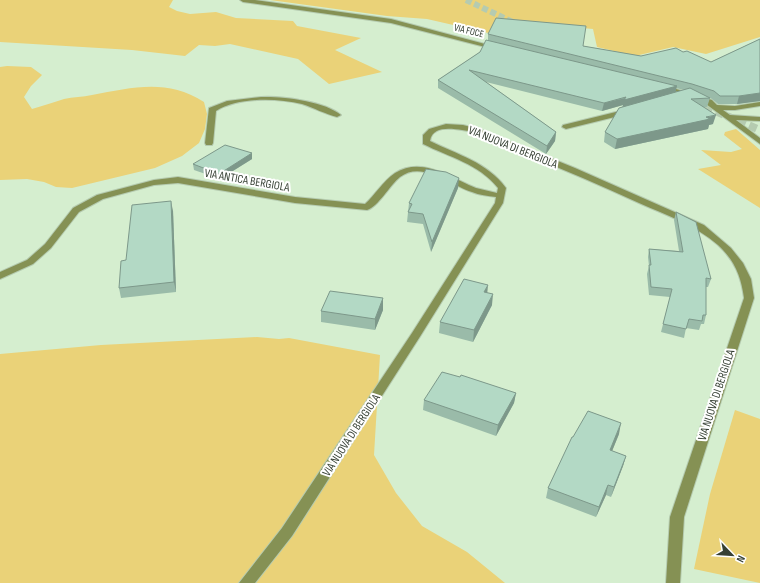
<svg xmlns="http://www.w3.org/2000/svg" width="760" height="583" viewBox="0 0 760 583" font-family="'Sofia Sans Condensed',sans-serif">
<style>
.green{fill:#ead278}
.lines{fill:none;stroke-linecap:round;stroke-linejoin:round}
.major-tunnel-far1{stroke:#b5cbb0;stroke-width:6;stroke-dasharray:6 3;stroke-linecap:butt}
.major-tunnel{stroke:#b5cbb0;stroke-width:8;stroke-dasharray:8 4;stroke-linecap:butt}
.minor-casing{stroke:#b5cbb0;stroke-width:2}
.minor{fill:#859154;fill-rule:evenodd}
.wall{fill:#9abba9;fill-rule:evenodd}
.shaded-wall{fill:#7d988a}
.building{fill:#b3d9c5;stroke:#7d988a}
.labels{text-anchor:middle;stroke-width:4;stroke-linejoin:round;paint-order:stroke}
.far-street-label{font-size:10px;fill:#364034;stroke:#fff}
.street-label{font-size:12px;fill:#364034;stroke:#fff}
</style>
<rect width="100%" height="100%" fill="#d5eecf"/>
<g class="green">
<path d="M0 0H173L169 7 177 11 190 14 216 12 236 18 293 21 297 26 361 38 335 50 382 72 329 84 298 59 230 44 215 46 199 45 185 56 132 50 0 42Z"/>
<path d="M270 0H760V37L706 54 673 47 635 56 597 47 593 29 551 25 528 42 427 19 387 16Z"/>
<path d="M7 66 31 67 42 75 31 86 24 97 32 109C43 106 54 102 64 99 73 97 83 97 92 95 132 88 166 78 204 102L207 114 205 129 199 143 182 156 155 168 72 188 56 187 44 182 27 179 0 180V67Z"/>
<path d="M736 129 760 150V208L698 169 721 165 701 150 731 152 742 149 724 135 725 132Z"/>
<path d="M257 337 279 339 289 338 380 355 374 455 396 493 422 526 467 552 505 583H0V354L101 345Z"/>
<path d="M735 410 760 419V583L694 569 710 494Z"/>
</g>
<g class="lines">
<path class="major-tunnel-far1" d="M466 0 517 24"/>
<path class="major-tunnel" d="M694 102 760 130"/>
<g class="minor-casing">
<g id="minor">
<path d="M240 0H255L391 19 500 48 497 50 391 23 243 2Z"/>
<path d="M662 85 690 93 712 100 717 105 735 106 760 102V106L735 110H723L730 115 760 117V121L736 120 760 138V144L706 104 686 95 660 88 659 87Z"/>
<path d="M261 97C281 96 325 101 341 115L337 117C325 114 314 108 302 104 276 98 238 97 216 111L213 143 212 145H206L205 143 209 108 227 101Z"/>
<path d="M628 109 632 111 631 113 566 129 562 127 563 125Z"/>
<path d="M446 124 463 125 479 129 575 168 704 225 731 248 743 263 751 279 754 298 684 517 680 583H666L670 517 744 298C741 276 735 261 718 245 695 225 666 215 639 203 602 186 565 170 527 155 508 147 483 133 462 130 450 128 432 126 430 141 458 155 487 162 506 188L503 203 421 335 292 536 255 583H239L282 528 412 333 495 203 496 197C488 196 479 195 472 192 450 185 422 160 400 177 390 185 378 207 367 210L295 203 178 183 154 185 103 199 79 212 51 248 33 264 0 279V272L27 260 45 244 73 208 97 195 154 180 178 177 295 197 365 204C375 195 383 181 395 173 422 156 451 178 476 188 483 190 490 191 497 193L498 188C479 164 449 157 423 144V135L429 129Z"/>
</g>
</g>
<use href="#minor" class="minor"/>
</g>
<g class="wall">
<path d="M488 34 583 46 641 56 683 52 711 62 760 39V101L737 104H718L712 99 710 98 707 107H704L713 124 709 125 708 129 615 149 604 142 605 132 623 105 602 111 486 82 556 132 555 141 546 154 438 88V80L480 52 488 41ZM676 88 684 90 675 92Z"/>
<path d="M252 153V159L220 179 194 170 193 164Z"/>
<path d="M458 188 431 252 423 224 407 222 409 203Z"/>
<path d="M173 211 176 292 121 298 119 288 126 260Z"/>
<path d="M676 212 711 279 708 287H706V315L704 324H701L699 330 686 328 684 338 661 332 670 297 649 295 647 274 649 266 648 257 649 249 679 251 674 220Z"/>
<path d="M487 293 492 305 473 342 439 333 440 322Z"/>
<path d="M383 298V310L375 330 321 322V311Z"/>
<path d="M460 377 516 393 514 403 496 436 423 410 424 400Z"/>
<path d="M619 434 612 451 626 456 623 466 611 497 606 495 596 517 546 498 548 488 573 437Z"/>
</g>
<g class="shaded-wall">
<path d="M677 86 675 94 623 108V105L602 111 604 103Z"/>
<path d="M760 93V101L737 104 739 96Z"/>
<path d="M716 115 713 124 709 125 708 129 615 149 617 139Z"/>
<path d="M556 132 555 141 546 154 547 146Z"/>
<path d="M252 153V159L220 179 219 174Z"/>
<path d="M459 178 458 188 431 252 432 242Z"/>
<path d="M171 201 173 211 176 292 174 282Z"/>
<path d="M488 285 487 296 484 292Z"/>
<path d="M493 294 492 305 473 342 474 330Z"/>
<path d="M383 298V310L375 330V319Z"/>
<path d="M516 393 514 403 496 436 498 425Z"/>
<path d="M621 423 619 434 608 461 610 450Z"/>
<path d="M626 456 623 466 611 497 614 487Z"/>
<path d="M608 485 606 495 596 517 599 507Z"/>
</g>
<g class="building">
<path d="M496 18 586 26 583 46 641 56 676 48 683 52 687 51 711 62 760 39V93L739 96H720L714 91 692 84 488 34Z"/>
<path d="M486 40 677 86 624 100 626 97 604 103 469 70 556 132 547 146 438 80 480 52Z"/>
<path d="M690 88 710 98 691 99 716 115 706 117 710 119 617 139 605 132 619 108Z"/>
<path d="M225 145 252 153 219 174 193 164Z"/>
<path d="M426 169 446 172 459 178 432 242 423 214 408 212 412 204 409 203Z"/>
<path d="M171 201 174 282 119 288 121 261 126 260 132 205Z"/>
<path d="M676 212 696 222 711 279 706 278V315H703L702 321 689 319 686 329 663 324 672 289 651 287 649 265H651L649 249 683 252Z"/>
<path d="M464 279 488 285 484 292 493 294 474 330 440 322Z"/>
<path d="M330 291 383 298 375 319 321 311Z"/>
<path d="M442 372 460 377 461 375 516 393 498 425 424 400Z"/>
<path d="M588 411 621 423 610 450 626 456 614 487 608 485 599 507 548 488 572 437H573Z"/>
</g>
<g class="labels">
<g class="far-street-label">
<text transform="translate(469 30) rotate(14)" y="4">VIA FOCE</text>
</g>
<g class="street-label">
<text transform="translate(513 147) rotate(22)" y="4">VIA NUOVA DI BERGIOLA</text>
<text transform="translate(247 180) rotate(10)" y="4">VIA ANTICA BERGIOLA</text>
<text transform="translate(716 395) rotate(-72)" y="4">VIA NUOVA DI BERGIOLA</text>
<text transform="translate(351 435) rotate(-57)" y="4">VIA NUOVA DI BERGIOLA</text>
</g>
</g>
<g transform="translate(732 555) rotate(115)" stroke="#ffffff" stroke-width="3" paint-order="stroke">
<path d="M0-3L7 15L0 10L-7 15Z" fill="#364034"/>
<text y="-6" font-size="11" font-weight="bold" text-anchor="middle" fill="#364034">N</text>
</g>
</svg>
